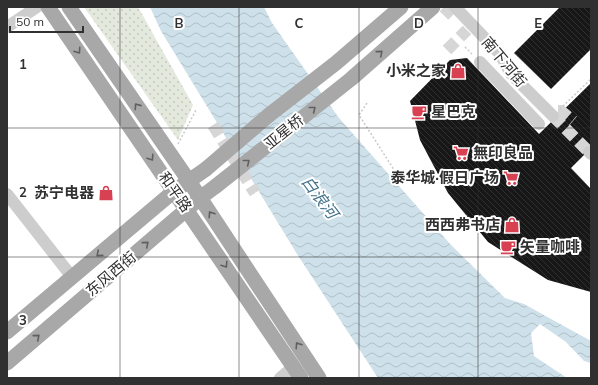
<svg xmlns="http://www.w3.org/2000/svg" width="598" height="385" viewBox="0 0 598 385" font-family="Mulish,'Noto Sans SC',sans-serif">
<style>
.green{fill:url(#green-dots)}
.water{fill:url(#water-waves)}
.building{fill:url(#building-back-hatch)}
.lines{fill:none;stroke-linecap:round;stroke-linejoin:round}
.minor-tunnel{stroke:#d6d6d6;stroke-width:12;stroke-dasharray:12 6;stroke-linecap:butt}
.path{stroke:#cacaca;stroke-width:1.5;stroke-dasharray:2 2;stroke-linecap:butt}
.minor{stroke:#cdcdcd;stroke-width:12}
.major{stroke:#a8a8a8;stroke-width:15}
.major-bridge{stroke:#a8a8a8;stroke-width:15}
.oneway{stroke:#606060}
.grid{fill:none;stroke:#303030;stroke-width:1;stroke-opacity:0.55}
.labels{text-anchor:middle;stroke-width:4;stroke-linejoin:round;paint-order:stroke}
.street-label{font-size:15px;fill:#303030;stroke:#fff}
.poi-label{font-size:15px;font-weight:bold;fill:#303030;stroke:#fff;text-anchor:end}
.water-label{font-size:16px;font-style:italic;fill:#44738d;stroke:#fff}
.grid-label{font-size:13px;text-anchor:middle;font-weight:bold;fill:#303030;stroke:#fff;stroke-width:4;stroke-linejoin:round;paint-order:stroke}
</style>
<defs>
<pattern id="green-dots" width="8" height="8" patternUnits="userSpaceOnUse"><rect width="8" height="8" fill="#e4e9dd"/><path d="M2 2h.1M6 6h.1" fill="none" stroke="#c4c8be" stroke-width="1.8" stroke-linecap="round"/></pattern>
<pattern id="water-waves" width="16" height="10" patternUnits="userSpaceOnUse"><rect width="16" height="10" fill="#cee0ea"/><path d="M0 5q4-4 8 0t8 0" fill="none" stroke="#b1c0c9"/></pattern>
<pattern id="building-back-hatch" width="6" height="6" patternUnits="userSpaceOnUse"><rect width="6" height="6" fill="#171717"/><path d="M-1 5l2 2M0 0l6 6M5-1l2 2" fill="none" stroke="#303030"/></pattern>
</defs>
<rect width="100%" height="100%" fill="#fff"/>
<path class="green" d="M84 7H138L193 105 178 140Z"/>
<path class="water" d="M150 7H264L272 23 339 118 451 245 505 298 524 304 591 341V363L584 361 566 342 540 324 531 333 534 356 567 378H378L297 254 161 31Z"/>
<g class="building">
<path d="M560 7H591V49L551 89 514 53Z"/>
<path d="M467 58 539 134 591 83V148L571 168 591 189V292L548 280 488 242 448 193 420 140 410 101 450 60Z"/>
</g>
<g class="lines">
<g class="minor-tunnel">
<path d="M444 7 454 17"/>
<path d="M447 50 467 30"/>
<path d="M558 111H561L573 121"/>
<path d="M553 116 589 152"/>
<path d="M213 125 255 193"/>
</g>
<g class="path">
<path d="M465 47 472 54"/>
<path d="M367 103 359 115 398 176"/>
<path d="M560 109 591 79"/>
<path d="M178 144 196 110"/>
</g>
<g class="minor">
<path d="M455 7 500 54 511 74 553 116"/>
<path d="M7 27 37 7"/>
<path d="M480 62 539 124"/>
<path d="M589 152 591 154"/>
<path d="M7 194 72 277"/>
<path d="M280 378 293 367"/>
</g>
<g class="major">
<path d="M48 7 301 378"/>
<path d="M69 7 189 181 319 378"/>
<path d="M269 115 336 63 401 7"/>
<path d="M283 133 351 79 433 7"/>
<path d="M7 332 173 192 206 169"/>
<path d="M7 363 200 198 216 186"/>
</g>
<g class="major-bridge">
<path d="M206 169 269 115"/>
<path d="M216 186 283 133"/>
</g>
</g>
<defs><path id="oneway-chevron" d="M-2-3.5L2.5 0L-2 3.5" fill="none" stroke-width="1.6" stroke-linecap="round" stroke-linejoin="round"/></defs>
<g class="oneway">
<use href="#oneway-chevron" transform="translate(78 51) rotate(56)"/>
<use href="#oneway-chevron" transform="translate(380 53) rotate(-41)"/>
<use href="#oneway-chevron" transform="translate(137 106) rotate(-125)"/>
<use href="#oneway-chevron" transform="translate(313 109) rotate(-38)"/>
<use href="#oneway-chevron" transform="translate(151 158) rotate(56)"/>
<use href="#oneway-chevron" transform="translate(247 162) rotate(-39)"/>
<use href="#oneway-chevron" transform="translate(211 214) rotate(-123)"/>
<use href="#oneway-chevron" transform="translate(146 244) rotate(-40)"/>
<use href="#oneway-chevron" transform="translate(99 254) rotate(140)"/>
<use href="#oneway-chevron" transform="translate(225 265) rotate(56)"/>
<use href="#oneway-chevron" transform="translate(37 337) rotate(-40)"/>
<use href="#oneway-chevron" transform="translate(298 345) rotate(-123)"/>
</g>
<path class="grid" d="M120 7V378M239 7V378M359 7V378M478 7V378M7 128H591M7 257H591"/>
<defs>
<g id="shop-bare" transform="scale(1.2)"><path d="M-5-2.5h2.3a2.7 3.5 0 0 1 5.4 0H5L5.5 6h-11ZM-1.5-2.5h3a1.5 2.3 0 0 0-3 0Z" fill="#d84151" stroke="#fff" stroke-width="2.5" paint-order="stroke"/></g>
<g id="cafe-bare" transform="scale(1.2)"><path d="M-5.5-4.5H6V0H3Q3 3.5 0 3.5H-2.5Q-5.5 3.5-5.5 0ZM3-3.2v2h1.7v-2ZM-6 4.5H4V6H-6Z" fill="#d84151" stroke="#fff" stroke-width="2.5" paint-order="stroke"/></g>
<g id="supermarket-bare" transform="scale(1.2)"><path d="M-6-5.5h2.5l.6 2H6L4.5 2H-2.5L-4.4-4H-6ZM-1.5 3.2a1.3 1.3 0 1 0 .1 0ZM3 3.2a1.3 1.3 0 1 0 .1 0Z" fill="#d84151" stroke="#fff" stroke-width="2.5" paint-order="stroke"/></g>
</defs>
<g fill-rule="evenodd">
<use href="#shop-bare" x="458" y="71"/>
<use href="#cafe-bare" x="419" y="112"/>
<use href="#supermarket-bare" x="461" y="153"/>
<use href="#supermarket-bare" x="511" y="178"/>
<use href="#shop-bare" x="106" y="193"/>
<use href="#shop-bare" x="512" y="225"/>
<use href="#cafe-bare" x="508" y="247"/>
</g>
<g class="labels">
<g class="street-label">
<text transform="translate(504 62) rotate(50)" y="5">南下河街</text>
<text transform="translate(284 132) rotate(-39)" y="5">亚星桥</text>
<text transform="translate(175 192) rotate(55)" y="5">和平路</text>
<text transform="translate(111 274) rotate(-40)" y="5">东风西街</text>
</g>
<g class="poi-label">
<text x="446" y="76">小米之家</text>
<text x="431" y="117" text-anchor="start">星巴克</text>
<text x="473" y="158" text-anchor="start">無印良品</text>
<text x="499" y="183">泰华城·假日广场</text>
<text x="94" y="198">苏宁电器</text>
<text x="500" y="230">西西弗书店</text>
<text x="520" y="252" text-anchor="start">矢量咖啡</text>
</g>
<g class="water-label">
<text transform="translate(320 197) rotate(53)" y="6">白浪河</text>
</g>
</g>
<g class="grid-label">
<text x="179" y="28">B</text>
<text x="299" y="28">C</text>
<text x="419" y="28">D</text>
<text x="538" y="28">E</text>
<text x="23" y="69">1</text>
<text x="23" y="197">2</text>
<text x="23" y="325">3</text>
</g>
<rect width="598" height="385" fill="none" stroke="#303030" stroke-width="16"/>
<path d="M10 26v6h73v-6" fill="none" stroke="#303030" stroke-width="2"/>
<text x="16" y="26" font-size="12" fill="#303030" stroke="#ffffff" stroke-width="3" paint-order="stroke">50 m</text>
</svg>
